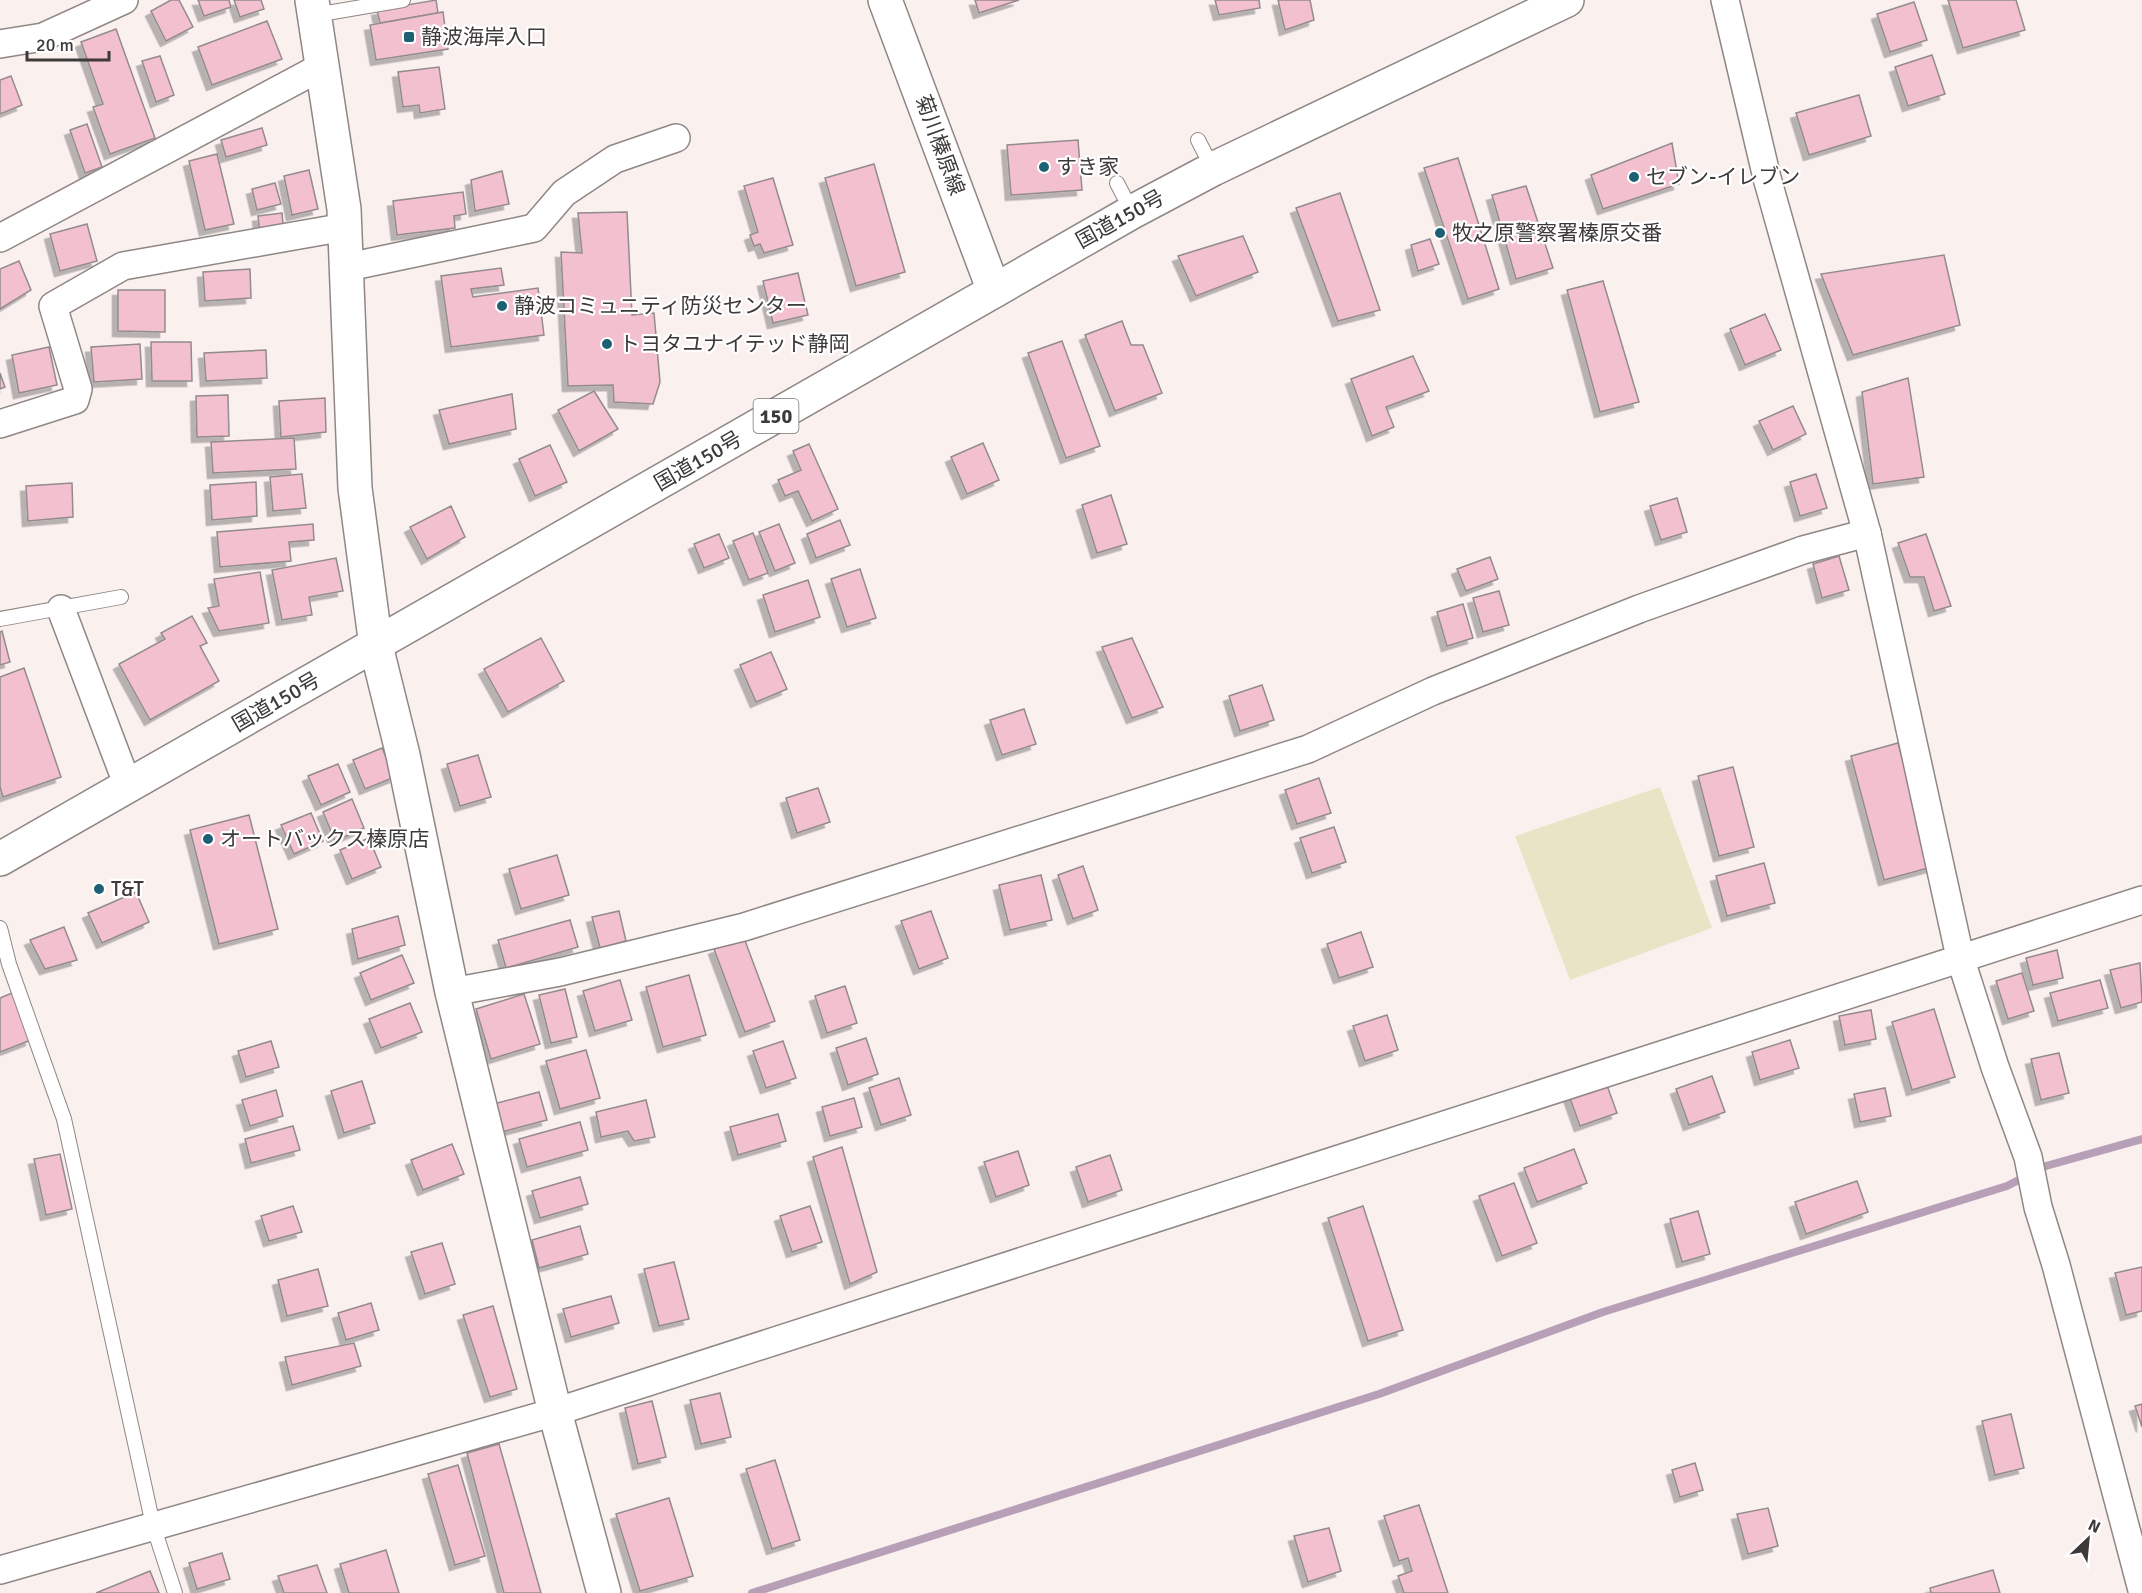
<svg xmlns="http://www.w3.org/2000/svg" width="2142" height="1593" viewBox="0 0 2142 1593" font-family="Signika,'Noto Sans JP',sans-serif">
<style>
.green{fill:#e8e5c6}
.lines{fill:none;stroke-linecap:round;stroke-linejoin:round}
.stream{stroke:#b89fb8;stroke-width:8}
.building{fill:#f3c0cf;stroke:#938b8d;stroke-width:1.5;filter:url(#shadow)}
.service-casing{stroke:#8f8785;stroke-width:16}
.minor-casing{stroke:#8f8785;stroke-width:30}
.tertiary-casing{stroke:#8f8785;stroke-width:36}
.secondary-casing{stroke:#8f8785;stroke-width:36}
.trunk-casing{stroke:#8f8785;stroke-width:36}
.service{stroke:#fff;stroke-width:14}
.minor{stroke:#fff;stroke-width:27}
.tertiary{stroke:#fff;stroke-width:33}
.secondary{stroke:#fff;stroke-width:33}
.trunk{stroke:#fff;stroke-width:33}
.poi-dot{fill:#1d6073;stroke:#fff;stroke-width:2}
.labels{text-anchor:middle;stroke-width:4.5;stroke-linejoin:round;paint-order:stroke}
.shield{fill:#fff;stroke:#777574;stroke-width:1.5}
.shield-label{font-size:20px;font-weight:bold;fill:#3d3a39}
.poi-label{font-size:21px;fill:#3d3a39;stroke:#fff;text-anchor:start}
.street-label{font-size:21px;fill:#3d3a39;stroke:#fff}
</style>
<defs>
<filter id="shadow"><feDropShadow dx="-5.5" dy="5.5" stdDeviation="0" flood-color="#0004"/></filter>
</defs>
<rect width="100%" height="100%" fill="#faf1ef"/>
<path class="green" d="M1660 787 1712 928 1570 980 1515 836Z"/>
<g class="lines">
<path class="stream" d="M752 1593 1379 1394 1603 1312 2007 1186 2046 1166 2142 1139"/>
</g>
<g class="building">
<path d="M171 0H179L193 27 166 41 151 11Z"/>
<path d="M198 0H229L231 7 204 16Z"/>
<path d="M234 0H261L264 9 240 17Z"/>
<path d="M436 0 438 13 380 23 377 10Z"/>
<path d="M975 0H1019L979 13Z"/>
<path d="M1215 0H1259L1260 8 1219 15Z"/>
<path d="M1278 0H1310L1314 20 1285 30Z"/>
<path d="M1948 0H2016L2025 30 1963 48Z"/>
<path d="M1914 2 1927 40 1890 52 1877 14Z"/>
<path d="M443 12 448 49 376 60 370 25Z"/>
<path d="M267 21 282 59 212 85 198 47Z"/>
<path d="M116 29 155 138 110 154 93 107 103 104 81 42Z"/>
<path d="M1932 55 1945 94 1908 106 1895 67Z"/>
<path d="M160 56 174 95 156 102 142 61Z"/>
<path d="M439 67 445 109 420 113 419 105 403 107 398 72Z"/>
<path d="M11 76 22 105 0 114V80Z"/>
<path d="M1859 95 1871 136 1809 155 1796 113Z"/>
<path d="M87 124 102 167 85 173 70 130Z"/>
<path d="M262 128 267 145 226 157 221 140Z"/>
<path d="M1078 140 1082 190 1011 195 1007 145Z"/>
<path d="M1672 143 1679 184 1603 209 1591 175Z"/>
<path d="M217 154 234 224 205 230 189 161Z"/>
<path d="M1458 158 1499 289 1468 299 1424 168Z"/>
<path d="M874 164 905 272 856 286 825 178Z"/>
<path d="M309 170 318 209 292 215 284 176Z"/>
<path d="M502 171 509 204 475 211 471 180Z"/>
<path d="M773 178 793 245 764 253 760 244 754 246 750 235 758 232 744 186Z"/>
<path d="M275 183 281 204 257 210 252 189Z"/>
<path d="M1526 186 1553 268 1516 279 1492 195Z"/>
<path d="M463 192 466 214 454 216 455 228 397 235 393 201Z"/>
<path d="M1340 193 1380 310 1338 321 1296 208Z"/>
<path d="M627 212 632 315 654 313 660 382 653 404 614 402 613 385 568 386 561 252 582 253 578 213Z"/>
<path d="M282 213 284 233 260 236 258 216Z"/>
<path d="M87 224 97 261 60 271 50 234Z"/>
<path d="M1243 236 1258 272 1196 296 1178 256Z"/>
<path d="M1430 239 1439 264 1418 271 1411 245Z"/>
<path d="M1944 255 1960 325 1853 355 1821 274Z"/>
<path d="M19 261 31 290 0 309V269Z"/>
<path d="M501 268 504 285 471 289 473 297 538 288 544 335 451 347 441 276Z"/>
<path d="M250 269 251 298 205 301 203 272Z"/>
<path d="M798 273 808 315 773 323 763 281Z"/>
<path d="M1603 281 1639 402 1600 412 1567 290Z"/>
<path d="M118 290H165V332L118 331Z"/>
<path d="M1765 314 1781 350 1745 365 1730 329Z"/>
<path d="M1122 321 1131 345H1143L1162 393 1115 411 1085 335Z"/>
<path d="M1062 341 1100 446 1066 458 1028 353Z"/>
<path d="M151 342H191L192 381H152Z"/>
<path d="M140 344 142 379 94 382 91 347Z"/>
<path d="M49 347 57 385 19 393 12 355Z"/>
<path d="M266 350 267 378 206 381 204 353Z"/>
<path d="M1413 356 1429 391 1386 407 1394 427 1372 436 1351 379Z"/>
<path d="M0 373 5 387 0 389Z"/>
<path d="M1908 378 1924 477 1873 484 1862 392Z"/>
<path d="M594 391 618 429 579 451 558 410Z"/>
<path d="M512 394 516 429 449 444 439 410Z"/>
<path d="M228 395 229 436 197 437 196 396Z"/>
<path d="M325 398 326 432 281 437 279 401Z"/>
<path d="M1793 406 1806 434 1773 450 1759 421Z"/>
<path d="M294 438 296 469 213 473 211 442Z"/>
<path d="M983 443 999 480 967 494 951 457Z"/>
<path d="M809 444 838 509 812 521 798 491 785 496 778 480 801 470 793 451Z"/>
<path d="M550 445 567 482 535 496 519 459Z"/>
<path d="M302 474 306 508 273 511 270 477Z"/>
<path d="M1816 474 1827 508 1800 516 1790 482Z"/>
<path d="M256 482 257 516 212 520 210 485Z"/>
<path d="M72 483 73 517 28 521 26 486Z"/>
<path d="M1111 495 1127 544 1097 553 1082 505Z"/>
<path d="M1677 498 1687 532 1661 540 1650 506Z"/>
<path d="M451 506 465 537 427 559 410 527Z"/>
<path d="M840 520 850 545 816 558 807 534Z"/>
<path d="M313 524 314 540 289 542 291 561 220 567 217 532Z"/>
<path d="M779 524 795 563 775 571 759 532Z"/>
<path d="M753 533 768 573 749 580 733 541Z"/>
<path d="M719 534 729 558 704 568 694 544Z"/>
<path d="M1926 534 1951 606 1934 611 1924 577H1910L1898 543Z"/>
<path d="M1839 556 1849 590 1822 598 1813 564Z"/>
<path d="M1490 557 1498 579 1466 591 1457 569Z"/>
<path d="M336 558 343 591 309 597 312 615 282 620 272 570Z"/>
<path d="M860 569 876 618 847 627 831 579Z"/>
<path d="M260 572 269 623 219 631 208 608 219 606 214 579Z"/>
<path d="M808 580 820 617 775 632 763 595Z"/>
<path d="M1499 591 1509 625 1483 632 1473 598Z"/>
<path d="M1463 604 1473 638 1447 646 1437 612Z"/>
<path d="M192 616 207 643 200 646 219 681 150 720 119 664 165 639 161 633Z"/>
<path d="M2 631 10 662 0 665V632Z"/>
<path d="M541 638 564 681 508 712 484 669Z"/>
<path d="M1132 638 1163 707 1132 718 1102 647Z"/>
<path d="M771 652 787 689 756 702 740 665Z"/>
<path d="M24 668 61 777 3 797 0 787V677Z"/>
<path d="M1262 685 1274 720 1240 731 1229 696Z"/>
<path d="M1024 709 1036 744 1002 755 990 720Z"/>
<path d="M1898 743 1932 867 1884 880 1851 756Z"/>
<path d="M382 748 395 777 365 789 353 760Z"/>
<path d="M478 755 491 797 460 806 447 764Z"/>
<path d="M338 764 350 792 321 805 308 776Z"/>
<path d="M1733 767 1754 847 1719 856 1698 776Z"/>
<path d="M1319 778 1331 813 1297 824 1285 790Z"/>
<path d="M818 788 830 822 797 833 786 798Z"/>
<path d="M352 799 364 828 335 841 323 812Z"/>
<path d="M311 813 323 841 294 854 281 825Z"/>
<path d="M249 815 278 929 219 944 190 830Z"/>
<path d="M1334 827 1346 862 1312 873 1300 838Z"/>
<path d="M369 838 381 867 352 879 340 850Z"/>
<path d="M557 855 569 895 521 909 509 869Z"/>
<path d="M1764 863 1775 903 1727 916 1716 876Z"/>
<path d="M1083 866 1098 910 1073 919 1058 875Z"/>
<path d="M1041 875 1052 920 1010 930 999 885Z"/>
<path d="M136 892 149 922 102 943 88 913Z"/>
<path d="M619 911 626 941 600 948 592 917Z"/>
<path d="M931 911 948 958 919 969 901 921Z"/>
<path d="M398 916 405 945 358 959 352 929Z"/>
<path d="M570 920 578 947 506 968 498 940Z"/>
<path d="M64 927 77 960 45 969 30 940Z"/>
<path d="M1361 932 1373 967 1339 978 1327 944Z"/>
<path d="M744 938 775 1021 745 1032 714 949Z"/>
<path d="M2057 950 2063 978 2033 985 2026 958Z"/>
<path d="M402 955 414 983 371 1000 360 973Z"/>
<path d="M2140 963 2142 1002 2121 1008 2110 970Z"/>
<path d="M2022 973 2034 1011 2008 1019 1996 981Z"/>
<path d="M689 975 706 1035 663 1047 646 987Z"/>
<path d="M620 980 632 1020 595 1031 583 991Z"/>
<path d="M2100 980 2108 1008 2058 1021 2050 993Z"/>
<path d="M845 986 857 1023 827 1033 815 996Z"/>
<path d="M565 989 577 1037 551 1043 539 995Z"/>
<path d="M12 993 31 1040 0 1052V998Z"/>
<path d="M524 994 540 1044 491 1059 476 1009Z"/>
<path d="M410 1003 422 1032 381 1048 369 1019Z"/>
<path d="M1934 1009 1955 1077 1912 1090 1892 1022Z"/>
<path d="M1871 1010 1876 1039 1845 1045 1839 1016Z"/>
<path d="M1387 1015 1398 1050 1365 1061 1353 1026Z"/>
<path d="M866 1038 878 1074 848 1085 836 1048Z"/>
<path d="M1790 1040 1799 1068 1760 1080 1752 1052Z"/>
<path d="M271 1041 279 1067 246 1077 238 1051Z"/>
<path d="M783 1041 796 1078 766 1088 753 1051Z"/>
<path d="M586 1050 600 1098 560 1109 546 1061Z"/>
<path d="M2059 1053 2069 1093 2041 1100 2031 1059Z"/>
<path d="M1712 1076 1725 1112 1689 1125 1676 1089Z"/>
<path d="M1604 1077 1617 1113 1580 1126 1567 1090Z"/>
<path d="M899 1078 911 1115 881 1125 869 1088Z"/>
<path d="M362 1081 375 1123 344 1133 331 1091Z"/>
<path d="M1885 1088 1891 1116 1860 1122 1854 1094Z"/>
<path d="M276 1090 283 1116 250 1126 242 1100Z"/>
<path d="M539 1092 547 1120 498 1133 490 1105Z"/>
<path d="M854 1098 862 1127 830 1136 822 1107Z"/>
<path d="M646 1100 655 1137 634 1141 628 1131 601 1137 596 1112Z"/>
<path d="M778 1114 786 1141 738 1155 730 1127Z"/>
<path d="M580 1122 588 1150 527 1167 519 1139Z"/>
<path d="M293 1126 300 1150 251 1163 245 1139Z"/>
<path d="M452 1144 464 1174 423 1190 411 1160Z"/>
<path d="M842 1147 877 1272 850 1284 813 1157Z"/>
<path d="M1574 1149 1587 1183 1537 1202 1524 1168Z"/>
<path d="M1018 1151 1029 1185 996 1197 984 1162Z"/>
<path d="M60 1154 72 1209 46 1215 34 1159Z"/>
<path d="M1110 1155 1122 1190 1088 1202 1076 1167Z"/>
<path d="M580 1177 588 1204 540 1218 532 1191Z"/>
<path d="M1857 1181 1868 1212 1806 1234 1795 1202Z"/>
<path d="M1514 1183 1537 1243 1502 1256 1479 1196Z"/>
<path d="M293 1206 302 1232 269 1241 261 1216Z"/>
<path d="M810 1206 822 1242 792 1252 780 1216Z"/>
<path d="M1363 1206 1403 1330 1368 1341 1328 1218Z"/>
<path d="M1698 1211 1710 1254 1682 1262 1670 1219Z"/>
<path d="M580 1226 588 1254 539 1268 532 1240Z"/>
<path d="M442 1243 455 1284 425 1294 411 1252Z"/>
<path d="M674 1262 689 1319 659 1326 644 1269Z"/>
<path d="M2142 1267V1311L2126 1315 2115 1273Z"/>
<path d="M318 1269 328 1306 287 1316 278 1280Z"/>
<path d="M611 1296 619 1323 571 1337 563 1309Z"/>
<path d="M371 1303 379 1330 346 1340 338 1313Z"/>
<path d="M493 1306 517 1389 490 1397 463 1315Z"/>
<path d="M354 1343 361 1366 292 1385 285 1357Z"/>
<path d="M720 1393 731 1437 701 1444 690 1400Z"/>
<path d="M652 1401 666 1457 638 1464 625 1408Z"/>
<path d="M2142 1404V1427L2135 1406Z"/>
<path d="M2011 1414 2024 1468 1995 1475 1982 1421Z"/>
<path d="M499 1444 541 1593H504L467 1453Z"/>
<path d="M775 1460 800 1540 772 1549 746 1469Z"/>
<path d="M1695 1463 1703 1490 1680 1497 1672 1470Z"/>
<path d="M458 1465 485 1556 455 1565 428 1474Z"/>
<path d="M669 1498 693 1576 640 1591 616 1514Z"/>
<path d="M1419 1505 1448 1593H1404L1398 1576 1412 1571 1408 1558 1399 1561 1384 1516Z"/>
<path d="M1768 1508 1778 1546 1748 1554 1737 1514Z"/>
<path d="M1329 1528 1341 1571 1308 1582 1294 1536Z"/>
<path d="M386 1550 399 1593H349L340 1564Z"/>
<path d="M222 1553 230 1579 197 1589 189 1563Z"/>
<path d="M317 1565 327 1593H284L278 1576Z"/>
<path d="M1993 1570 2000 1593H1931L1930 1588Z"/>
<path d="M150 1571 159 1593H96Z"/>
</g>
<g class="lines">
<g class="service-casing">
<g id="service">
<path d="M315 15 403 0"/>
<path d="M1198 140 1213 169"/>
<path d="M1117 183 1132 212"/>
<path d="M0 619 121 597"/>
<path d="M0 928 9 964 64 1119 153 1525 175 1593"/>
</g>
</g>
<g class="minor-casing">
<g id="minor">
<path d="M1725 0 1767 178 1867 533 1960 957 1995 1067 2028 1157 2038 1207 2056 1265 2142 1590"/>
<path d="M0 44 43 37 124 0"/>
<path d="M0 238 323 66"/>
<path d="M348 267 534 228 564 193 615 159 676 138"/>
<path d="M0 424 75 400 78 389 53 306 123 266 345 227"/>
<path d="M61 609 128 786"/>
<path d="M452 992 560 972 744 927 1308 749 1433 691 1639 609 1803 550 1867 533"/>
<path d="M0 1570 555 1412 2142 900"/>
</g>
</g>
<g class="tertiary-casing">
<path id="tertiary" d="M312 0 344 209 355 488 376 646 403 755 452 992 555 1412 604 1593"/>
</g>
<g class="secondary-casing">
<path id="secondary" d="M885 0 994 291"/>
</g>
<g class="trunk-casing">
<path id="trunk" d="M0 859 1132 212 1213 169 1567 0"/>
</g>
<use href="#service" class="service"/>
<use href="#minor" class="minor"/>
<use href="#tertiary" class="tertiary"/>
<use href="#secondary" class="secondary"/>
<use href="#trunk" class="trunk"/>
</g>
<g class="poi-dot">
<rect x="403" y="31" width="12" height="12" rx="3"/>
<circle cx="1044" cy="167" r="6"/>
<circle cx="1634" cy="177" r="6"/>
<circle cx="1440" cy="233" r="6"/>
<circle cx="502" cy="306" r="6"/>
<circle cx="607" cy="344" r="6"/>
<circle cx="208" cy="839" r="6"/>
<circle cx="99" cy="889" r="6"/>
</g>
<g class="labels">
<rect class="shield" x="753.5" y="399" width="45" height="34" rx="4.5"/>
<g class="shield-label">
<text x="776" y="423">150</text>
</g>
<g class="poi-label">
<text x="421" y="44">静波海岸入口</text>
<text x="1056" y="174">すき家</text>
<text x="1646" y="184">セブン-イレブン</text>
<text x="1452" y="240">牧之原警察署榛原交番</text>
<text x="514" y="313">静波コミュニティ防災センター</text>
<text x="619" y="351">トヨタユナイテッド静岡</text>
<text x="220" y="846">オートバックス榛原店</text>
<text x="111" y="896">T&amp;T</text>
</g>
<g class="street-label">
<text transform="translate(940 145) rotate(70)" y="7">菊川榛原線</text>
<text transform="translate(1120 219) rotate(-29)" y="7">国道150号</text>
<text transform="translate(698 461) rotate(-30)" y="7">国道150号</text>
<text transform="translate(276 702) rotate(-30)" y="7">国道150号</text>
</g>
</g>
<g transform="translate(2088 1539) rotate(26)" stroke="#ffffff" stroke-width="4.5" paint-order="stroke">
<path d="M0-4.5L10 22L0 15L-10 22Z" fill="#3d3a39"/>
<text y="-9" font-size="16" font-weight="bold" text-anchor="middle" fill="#3d3a39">N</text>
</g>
<path d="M27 51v9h82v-9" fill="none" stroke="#3d3a39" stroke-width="3"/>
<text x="36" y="51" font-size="18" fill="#3d3a39" stroke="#ffffff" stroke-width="4.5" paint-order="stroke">20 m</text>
</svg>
